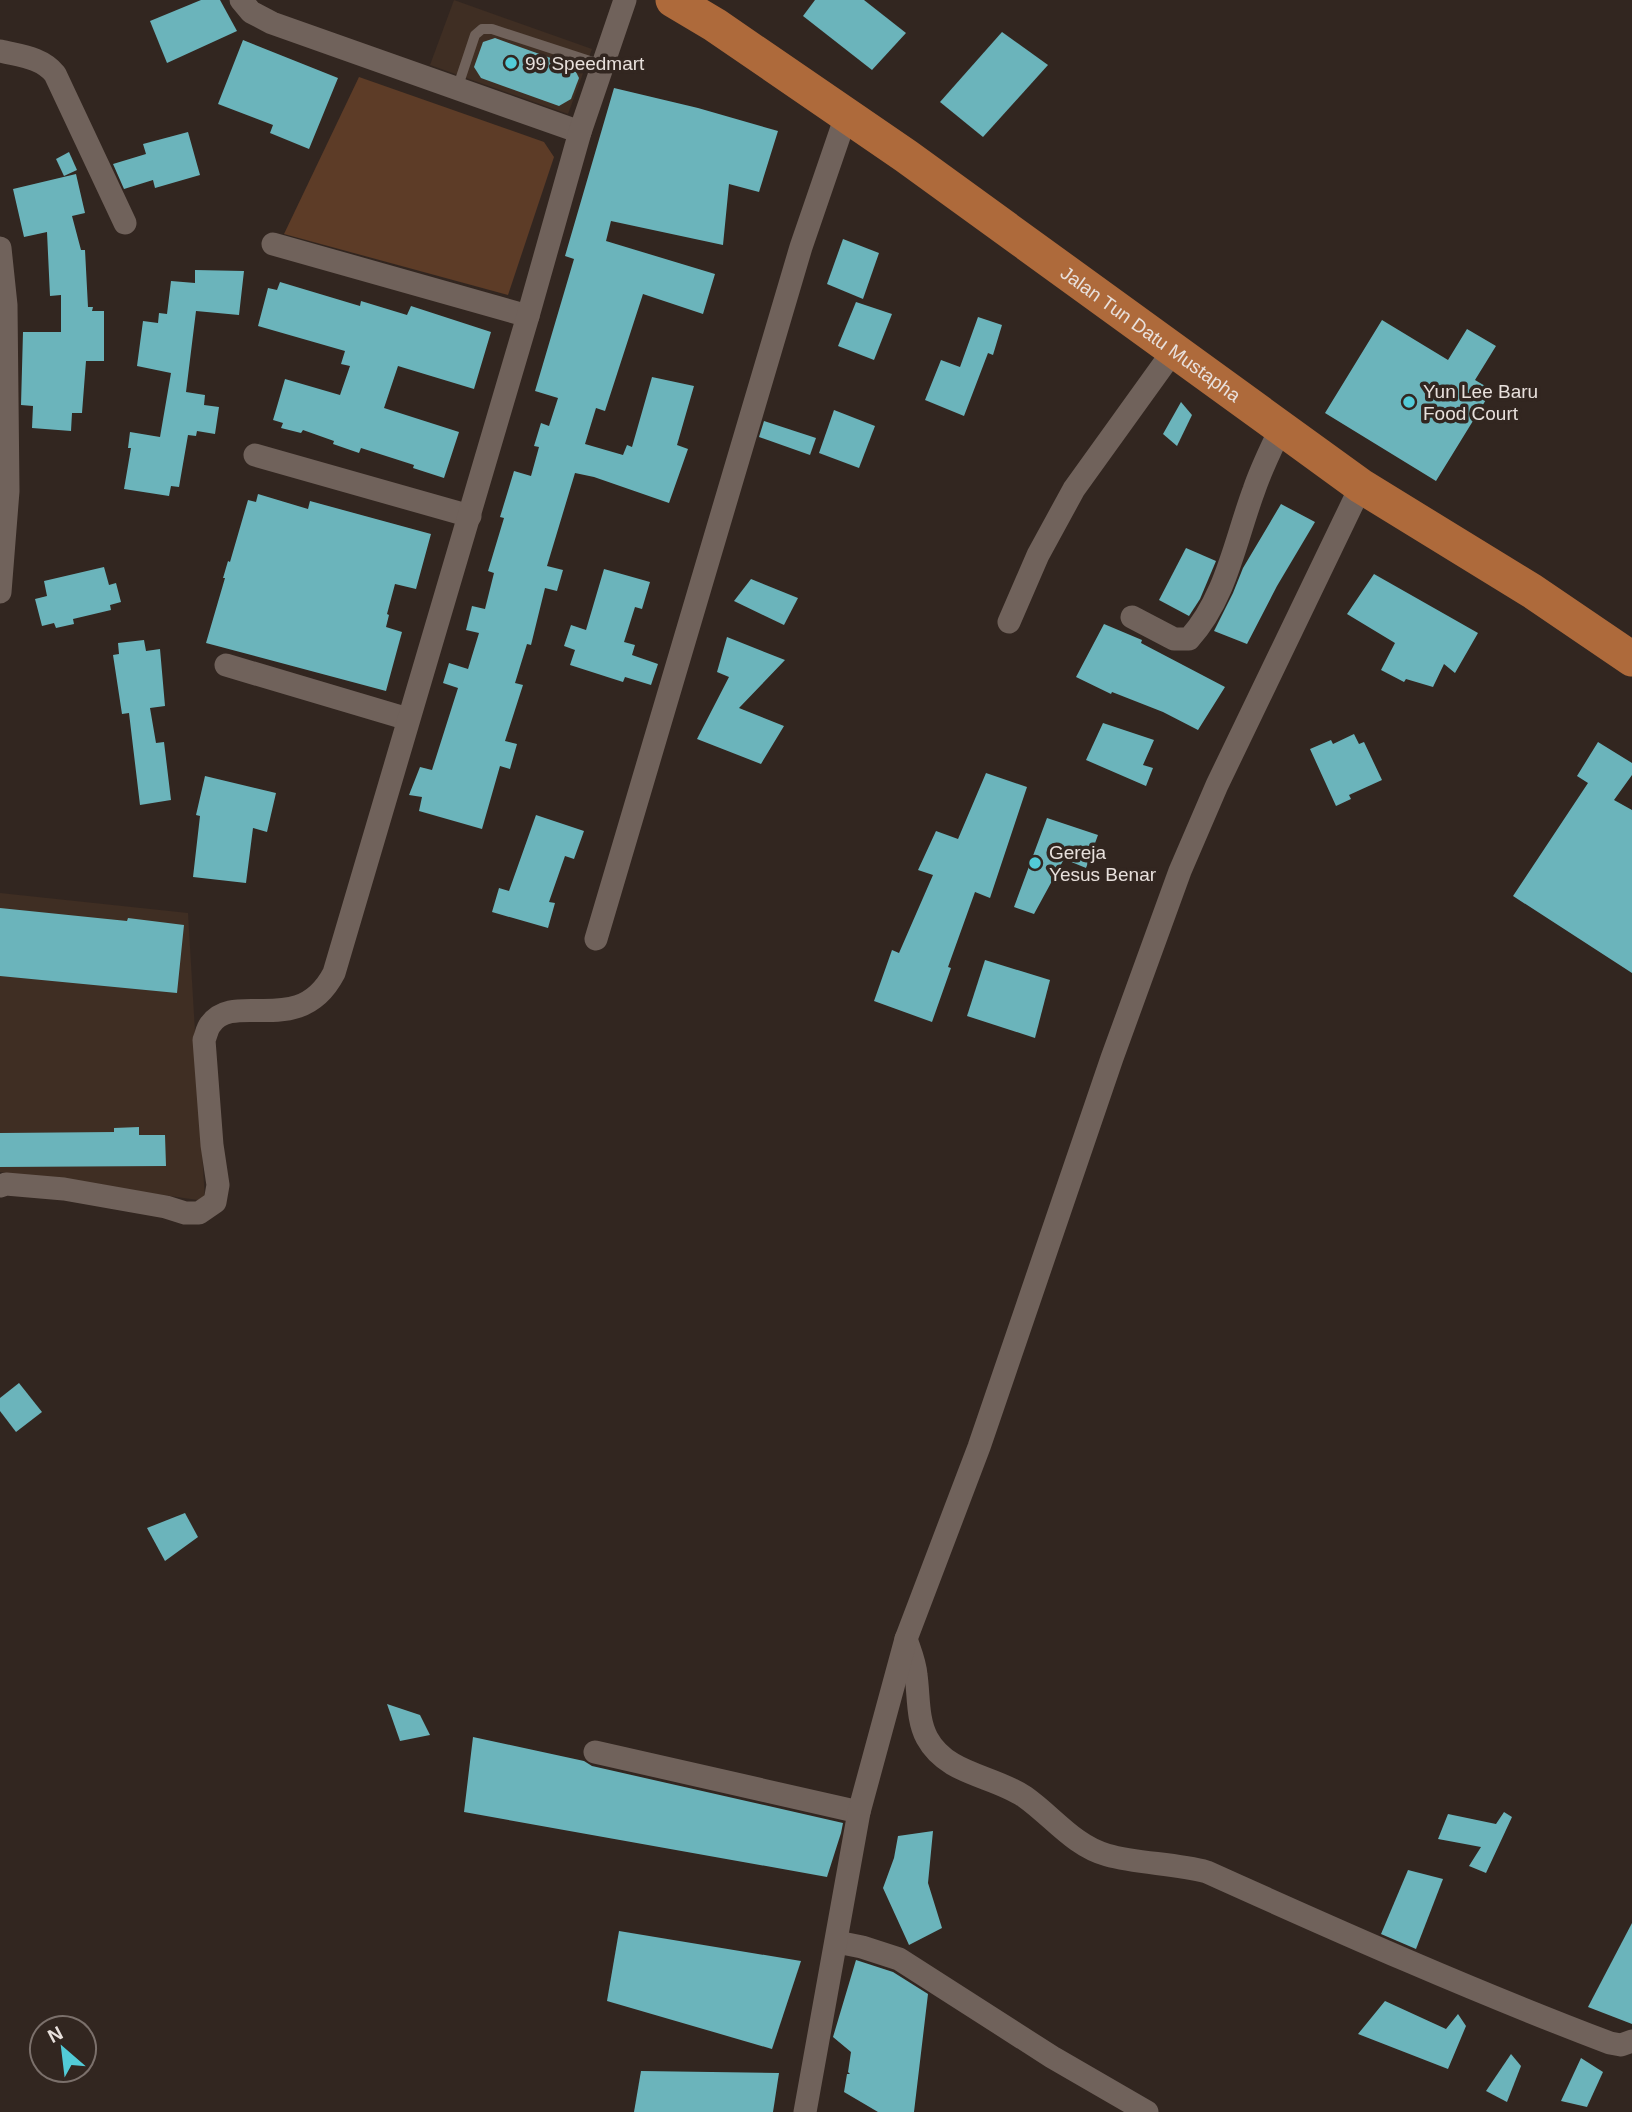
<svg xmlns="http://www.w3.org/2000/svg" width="1632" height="2112" viewBox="0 0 1632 2112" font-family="Helvetica,sans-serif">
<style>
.built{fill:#3f2e23}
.green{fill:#5d3c27}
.building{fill:#6bb4bb}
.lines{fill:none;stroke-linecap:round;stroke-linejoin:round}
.service{stroke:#70625b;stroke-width:10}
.minor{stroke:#70625b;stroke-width:23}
.primary{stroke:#ae6a3b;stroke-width:35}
.poi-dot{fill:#52cbd7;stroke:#322620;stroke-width:2.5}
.labels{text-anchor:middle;stroke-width:7;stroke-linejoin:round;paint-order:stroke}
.poi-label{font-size:19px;fill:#e8e0dc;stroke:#322620;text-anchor:start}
.street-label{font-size:19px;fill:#e8e0dc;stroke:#322620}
</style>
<rect width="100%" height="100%" fill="#322620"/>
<g class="built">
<path d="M454 0 592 49 568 114 430 65Z"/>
<path d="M0 893 188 913 205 1201 0 1172Z"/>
</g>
<path class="green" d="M359 77 544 142 554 157 508 295 284 234Z"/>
<g class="building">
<path d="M201 0H220L237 31 167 63 150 21Z"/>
<path d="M815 0H864L906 33 872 70 803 16Z"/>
<path d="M1002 32 1048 65 983 137 940 102Z"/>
<path d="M495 38 573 66 579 78 571 99 559 106 481 78 474 67 483 42Z"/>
<path d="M243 40 338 78 309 149 270 133 273 125 218 104Z"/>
<path d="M614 88 698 108 778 131 759 192 729 184 723 245 611 221 606 241 715 274 703 314 643 294 605 411 596 408 585 444 623 455 627 445 632 447 652 377 694 386 677 445 688 449 669 503 594 477 575 473 547 566 563 570 557 591 545 588 531 645 527 644 515 683 523 685 505 741 517 744 510 769 500 766 482 829 419 811 422 797 409 795 420 767 432 770 458 688 443 683 449 663 468 669 479 633 466 630 472 606 485 609 494 573 488 571 504 518 500 517 514 471 531 476 539 447 534 446 541 423 549 426 558 398 535 391 574 259 565 256Z"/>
<path d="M188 132 200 175 155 188 153 180 124 189 113 164 146 154 143 144Z"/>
<path d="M69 152 77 170 64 176 56 159Z"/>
<path d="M76 174 85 213 72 216 81 250H85L88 307H93L92 311H104V361H86L82 413H72L71 431 32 428 33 406 21 405 23 332H61V295L50 296 47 232 24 237 13 189Z"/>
<path d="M843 239 879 253 863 299 827 284Z"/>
<path d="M195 270 244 271 239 315 196 311 186 392 205 395 204 405 219 407 215 434 197 431 196 436 188 435 179 487 171 486 169 496 124 489 131 448H128L130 432 160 437 171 373 137 366 143 321 158 323 159 313 167 314 171 281 195 283Z"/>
<path d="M280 282 360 306 361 301 407 315 411 306 491 332 474 389 398 366 384 408 459 432 444 478 413 468 414 465 361 448 359 453 333 444 334 441 303 430 301 433 281 428 283 423 273 420 285 379 340 395 350 366 341 364 345 351 258 326 268 288 277 290Z"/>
<path d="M856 302 892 314 874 360 838 346Z"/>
<path d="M978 317 1002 325 993 355 988 353 964 416 925 400 941 360 960 367Z"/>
<path d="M1382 320 1448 360 1467 329 1496 346 1475 380 1492 390 1436 481 1325 413Z"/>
<path d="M1181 402 1192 415 1177 446 1163 434Z"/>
<path d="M834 410 875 426 859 468 819 453Z"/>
<path d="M764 421 816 438 810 455 759 437Z"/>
<path d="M258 494 308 509 310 501 431 534 416 589 395 584 387 614 389 615 386 627 402 632 386 691 206 643 225 578H223L228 561 230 562 248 500 256 502Z"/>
<path d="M1281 504 1315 522 1277 586 1247 644 1214 631 1233 593 1243 568Z"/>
<path d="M1186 548 1216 561 1200 599 1189 616 1159 600Z"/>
<path d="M104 567 109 585 116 583 121 602 110 605 111 610 73 619 74 624 56 628 54 623 42 626 35 599 47 596 44 581Z"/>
<path d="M604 569 650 582 642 609 635 607 624 642 635 645 632 655 658 664 651 685 625 677 623 682 570 665 575 650 564 646 571 625 586 630Z"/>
<path d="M1374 574 1478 633 1455 673 1444 664 1433 687 1406 679 1404 682 1381 670 1395 643 1347 614Z"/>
<path d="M751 579 798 598 784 625 734 601Z"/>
<path d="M1104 624 1142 640 1141 643 1225 687 1198 730 1163 712 1112 692 1111 694 1076 677Z"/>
<path d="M727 637 785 660 739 708 784 726 761 764 697 739 729 677 717 672Z"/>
<path d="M144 640 146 651 160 649 165 706 150 708 156 743 164 742 171 800 140 805 129 713 122 714 113 655 119 654 118 643Z"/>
<path d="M1103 723 1154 740 1143 765 1153 768 1146 786 1086 760Z"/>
<path d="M1354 734 1359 744 1364 742 1382 780 1349 795 1351 799 1336 806 1310 749 1331 740 1333 744Z"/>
<path d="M1598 742 1632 763V775L1614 800 1632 810V973L1513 896 1588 783 1577 776Z"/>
<path d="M986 773 1027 787 990 898 975 892 948 967 951 968 932 1022 874 1001 892 950 899 953 933 875 918 870 936 831 958 839Z"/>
<path d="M205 776 276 793 267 832 253 828 246 883 193 877 200 816 196 815Z"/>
<path d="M536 815 584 831 574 859 565 856 549 902 555 903 548 928 492 912 499 888 509 891Z"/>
<path d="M1047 818 1098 835 1086 868 1064 859 1034 914 1014 907Z"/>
<path d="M0 908 127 921 128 918 184 925 177 993 0 976Z"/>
<path d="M985 960 1050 980 1035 1038 967 1016Z"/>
<path d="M139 1127V1135H165L166 1166 0 1167V1133L114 1132V1128Z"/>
<path d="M19 1383 42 1412 16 1432 0 1411V1398Z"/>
<path d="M185 1513 198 1537 165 1561 147 1528Z"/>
<path d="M387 1704 420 1715 430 1735 400 1741Z"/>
<path d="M473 1737 584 1761 592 1766 843 1823 841 1833 827 1877 464 1812Z"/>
<path d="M1504 1812 1512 1817 1486 1873 1469 1866 1481 1847 1438 1839 1448 1814 1496 1824Z"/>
<path d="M933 1831 928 1883 942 1928 909 1945 883 1888 894 1858 898 1836Z"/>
<path d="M1408 1870 1443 1879 1416 1949 1381 1934Z"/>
<path d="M1632 1923V2024L1588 2007Z"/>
<path d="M619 1931 801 1961 772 2049 607 2001Z"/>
<path d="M856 1960 893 1972 928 1994 914 2112H878L844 2092 847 2074H850L848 2072 851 2052 833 2037Z"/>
<path d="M1385 2001 1446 2029 1458 2014 1466 2026 1448 2069 1358 2034Z"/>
<path d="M1511 2054 1521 2066 1507 2102 1486 2091Z"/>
<path d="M1581 2058 1603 2072 1587 2107 1561 2101Z"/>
<path d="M641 2071 779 2073 773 2112H634Z"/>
</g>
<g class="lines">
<path class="service" d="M457 89 475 35 482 29H492L602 65"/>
<g class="minor">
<path d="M241 0 251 12 272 23 580 132"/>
<path d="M0 51C20 56 41 57 55 74L125 223"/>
<path d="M273 244 528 316"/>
<path d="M0 248 6 305 8 491 0 592"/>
<path d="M255 455 470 516"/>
<path d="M1132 617 1174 639H1189C1226 598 1235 541 1254 490 1261 469 1271 449 1280 430"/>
<path d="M1009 622 1038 555 1074 489 1174 350"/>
<path d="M226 665 408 719"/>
<path d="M596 939 801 247 846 116"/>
<path d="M0 1186 6 1184 64 1189 166 1207 185 1213H199L215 1202 218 1185 212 1145 204 1040C206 1036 207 1029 210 1025 234 989 299 1040 334 973L528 316 580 132 625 0"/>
<path d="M906 1639C910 1651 915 1662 916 1675 919 1696 917 1719 927 1738 947 1775 993 1775 1025 1797 1052 1816 1074 1846 1107 1855 1139 1864 1174 1863 1207 1872 1340 1932 1473 1991 1610 2043L1621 2045 1632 2041"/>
<path d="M595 1752 859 1812"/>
<path d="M837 1942 862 1947 899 1959 1052 2057 1147 2112"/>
<path d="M805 2112 859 1812 906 1639 979 1447 1112 1058 1180 871 1217 785 1361 486"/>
</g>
<path class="primary" id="s1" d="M673 0 715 25 906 156 1361 486 1532 591 1632 659"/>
</g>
<g class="poi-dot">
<circle cx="511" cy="63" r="7"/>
<circle cx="1409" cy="402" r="7"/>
<circle cx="1035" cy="863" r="7"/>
</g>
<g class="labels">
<g class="poi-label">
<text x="525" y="70">99 Speedmart</text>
<text x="1423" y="398">Yun Lee Baru<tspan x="1423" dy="22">Food Court</tspan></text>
<text x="1049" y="859">Gereja<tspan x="1049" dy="22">Yesus Benar</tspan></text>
</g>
<g class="street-label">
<text dy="7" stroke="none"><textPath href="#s1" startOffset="583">Jalan Tun Datu Mustapha</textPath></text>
</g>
</g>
<g transform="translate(63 2049) rotate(332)"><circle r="33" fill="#322620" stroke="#7b706b" stroke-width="2"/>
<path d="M0-5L12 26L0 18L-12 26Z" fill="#52cbd7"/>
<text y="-10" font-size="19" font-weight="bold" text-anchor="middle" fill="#e8e0dc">N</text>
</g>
</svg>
